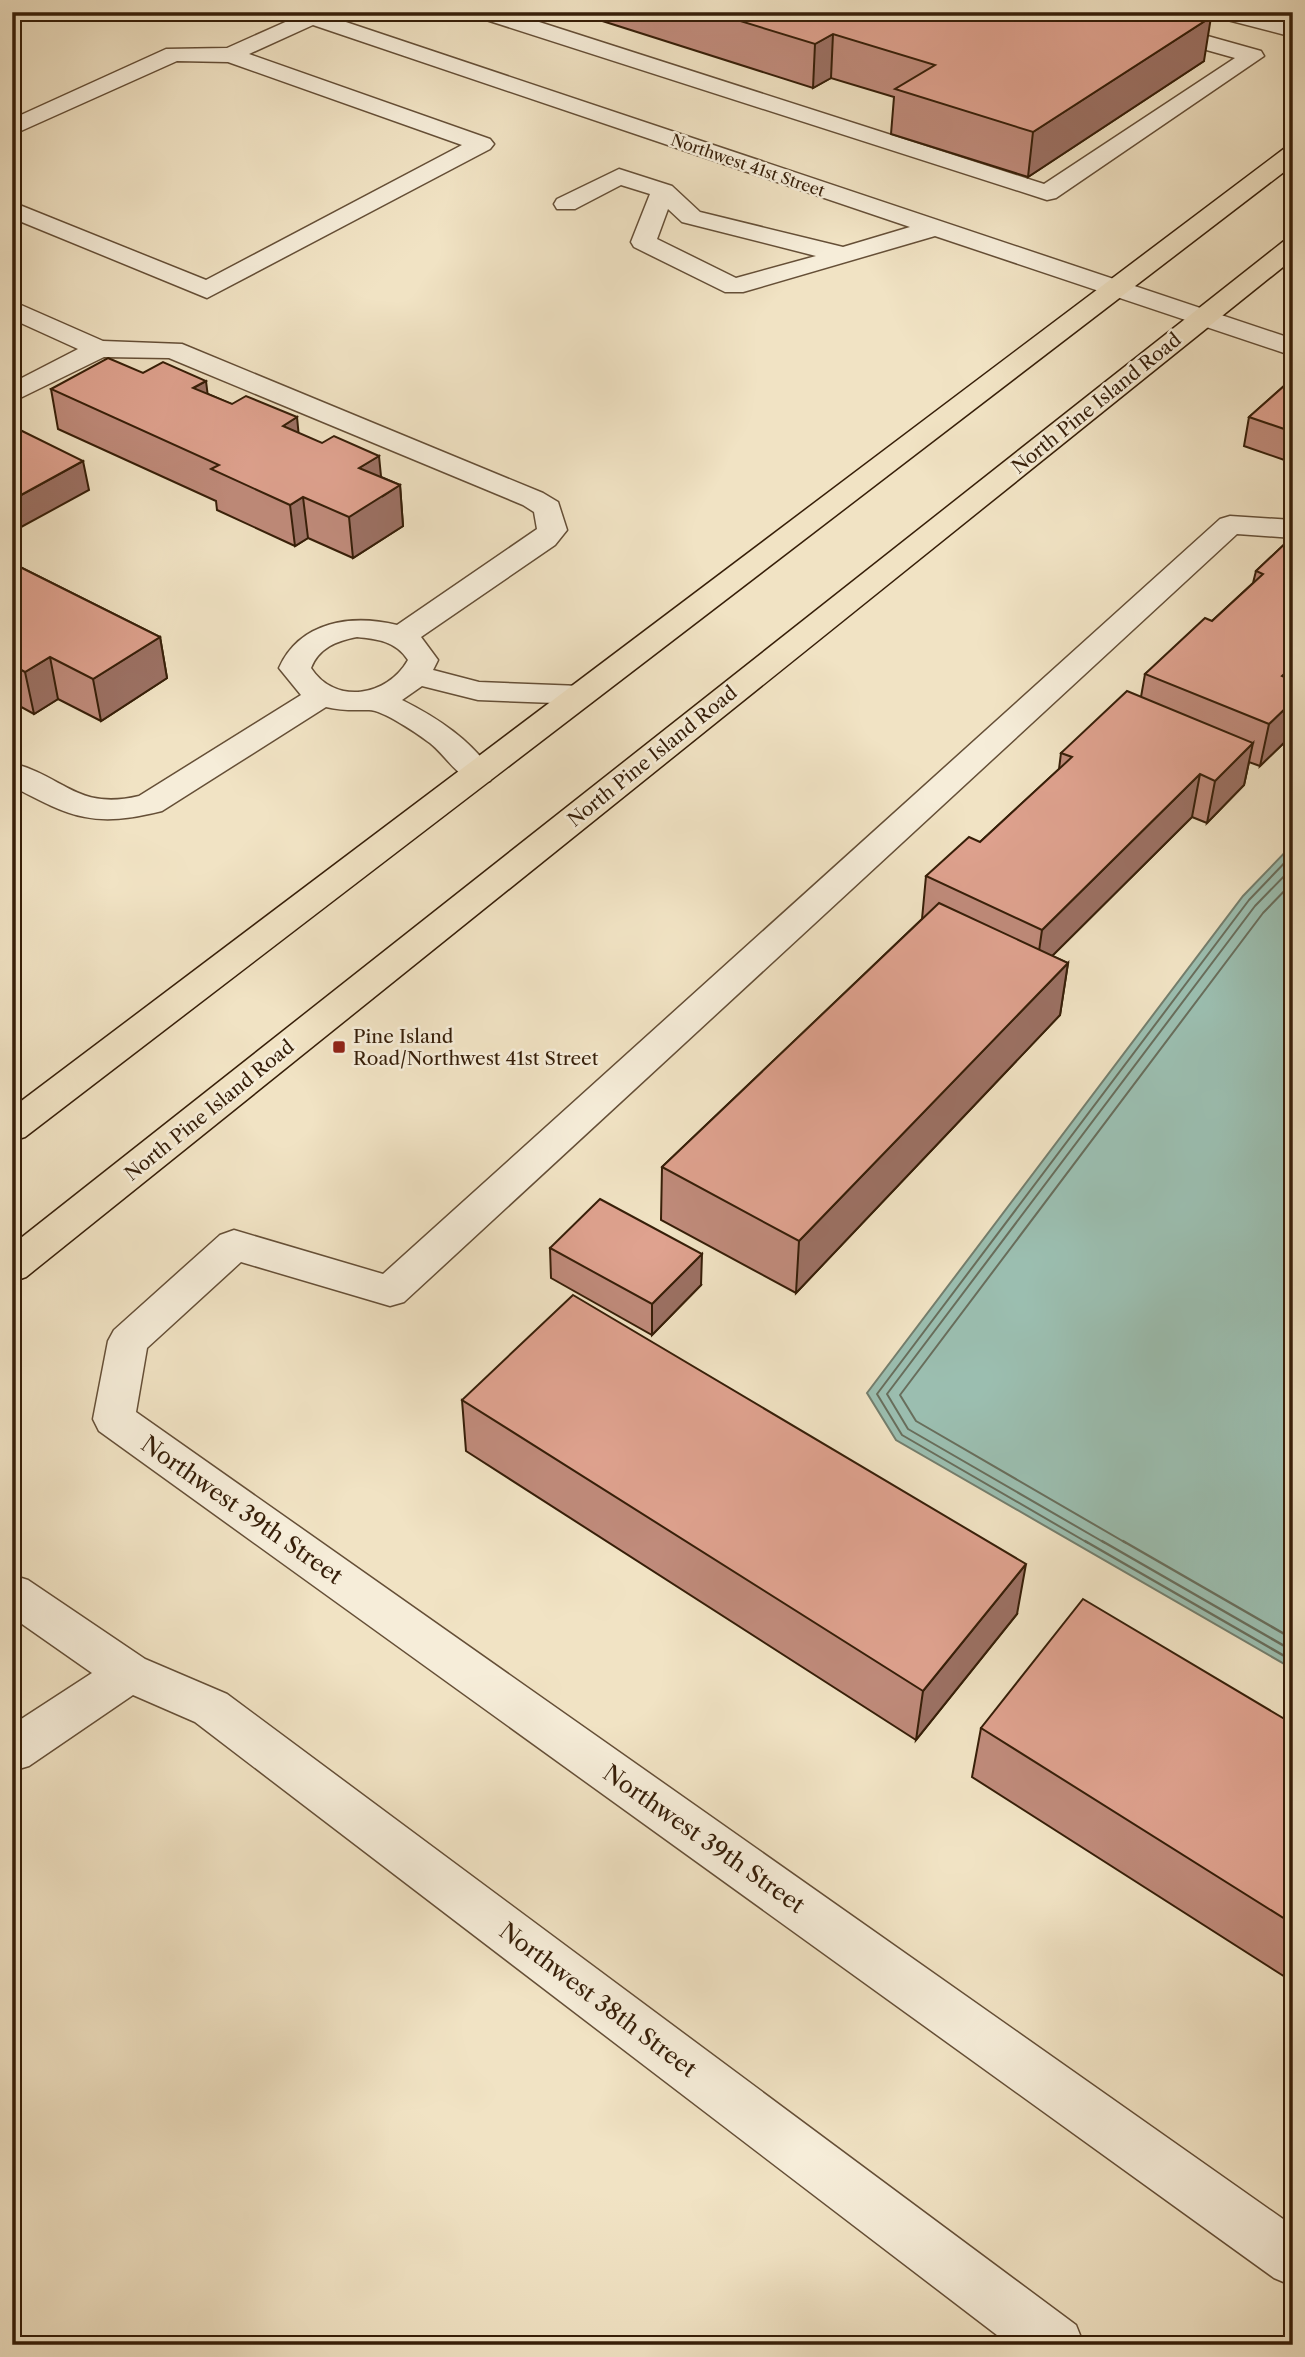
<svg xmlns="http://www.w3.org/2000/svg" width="1305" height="2357" viewBox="0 0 1305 2357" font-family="'Libre Caslon Text',serif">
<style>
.water{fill:#9bbeb0;stroke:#737e6d;stroke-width:2}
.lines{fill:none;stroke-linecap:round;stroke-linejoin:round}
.shore-far1{stroke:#686e5c;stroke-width:2}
.shore{stroke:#686e5c;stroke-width:2.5}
.minor-casing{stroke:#654f37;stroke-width:3}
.major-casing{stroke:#361e08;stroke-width:3}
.minor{fill:#f6edd9;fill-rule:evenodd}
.major{fill:#f1e3c4;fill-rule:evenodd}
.wall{fill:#c08b7b;stroke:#361e08;stroke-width:2}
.shaded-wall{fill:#9c7164;stroke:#361e08;stroke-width:2}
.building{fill:#dfa28f;stroke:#361e08;stroke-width:2}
.poi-dot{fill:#8f2418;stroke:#f6edd9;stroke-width:2.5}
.labels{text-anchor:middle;stroke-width:5;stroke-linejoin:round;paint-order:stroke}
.far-street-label{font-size:16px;fill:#361e08;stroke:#f6edd9}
.street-label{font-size:19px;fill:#361e08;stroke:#f6edd9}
.poi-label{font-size:19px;fill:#361e08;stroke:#f6edd9;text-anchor:start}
.near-street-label{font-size:23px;fill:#361e08;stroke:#f6edd9}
</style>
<rect width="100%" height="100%" fill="#f1e3c4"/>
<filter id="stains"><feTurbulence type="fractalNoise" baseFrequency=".00286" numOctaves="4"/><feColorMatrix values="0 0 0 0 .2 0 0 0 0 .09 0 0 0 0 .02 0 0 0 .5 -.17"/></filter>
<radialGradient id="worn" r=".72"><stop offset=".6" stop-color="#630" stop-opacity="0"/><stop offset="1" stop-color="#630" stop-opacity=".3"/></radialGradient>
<path class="water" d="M1293 844V1669L896 1440 867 1393 1243 896Z"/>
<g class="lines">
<g class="shore-far1">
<path d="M1088 1543 902 1435 877 1394 1249 900 1293 854"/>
<path d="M1105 1543 908 1429 887 1394 1255 906 1293 867"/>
<path d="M1126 1543 916 1421 900 1395 1263 913 1293 882"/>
</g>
<g class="shore">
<path d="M1085 1541 1293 1661"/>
<path d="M1102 1541 1293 1651"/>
<path d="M1123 1541 1293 1639"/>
</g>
<g class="minor-casing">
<g id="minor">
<path d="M283 12H316L1293 339V356L935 236 743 292H725L634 247 631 242 650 194 621 185 575 209H557L554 204 557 199 619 169 672 186 700 212 843 247 910 227 313 25 249 54 490 139 494 144 490 149 207 298 12 218V202L206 280 462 145 228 62 177 61 12 135V119L166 49 227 48 292 19ZM668 209 682 222 816 256 736 278 657 239Z"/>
<path d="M474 12H508L1044 184 1235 58 1089 17 1086 12H1122L1261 51 1264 56 1056 198 1047 200 477 17Z"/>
<path d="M1213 12H1249L1293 24V37L1216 17Z"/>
<path d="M12 301 103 341 182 344 543 493 558 502 567 530 555 545 421 637 438 660 433 670 479 682 581 686 592 688 597 695 592 702 581 704 478 700 422 686 402 700C438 718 471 740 494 774L490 781C462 788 450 759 430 743 418 734 383 710 369 710 354 710 341 711 326 707L162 811C94 828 72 818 12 786V763C64 776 77 811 139 796L301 695 279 668C300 621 352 614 397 625L537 529 534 512 523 505 169 358 104 357 12 402V383L78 349 12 319ZM357 637C377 639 396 641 408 660 387 697 335 705 311 668 319 648 336 641 357 637Z"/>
<path d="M1230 516 1293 520V538L1237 534 404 1302 390 1306 241 1262 147 1348 136 1412 1293 2226V2286L1274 2278 99 1431 93 1419 108 1341 114 1330 220 1235 234 1230 383 1274 1220 519Z"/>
<path d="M12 1575 28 1580 145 1659 227 1694 1076 2325 1084 2345H1010L195 1722 133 1695 29 1766 12 1771V1725L92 1673 12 1617Z"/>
</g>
</g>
<g class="major-casing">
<g id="major">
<path d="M1293 146V165L25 1137 12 1141V1108L1285 148Z"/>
<path d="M1293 239V259L26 1277 12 1282V1245L1284 241Z"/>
</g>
</g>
<use href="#minor" class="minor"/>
<use href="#major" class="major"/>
</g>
<g class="wall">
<path d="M574 12H1193L1204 61 1028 177 891 134 894 97 831 78 813 88Z"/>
<path d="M143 373 208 394 298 433 381 477 400 485 403 526 353 558 308 538 295 546 217 510 216 501 58 429 51 389Z"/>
<path d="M1293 378V463L1244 446 1249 417Z"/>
<path d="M1293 536V734L1260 766 1249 762 1244 785 1207 823 1192 817 1052 956 1068 963 1060 1015 796 1293 661 1220 662 1167 922 919 926 876 980 842 1059 769 1061 753 1141 697 1145 674 1212 621 1253 583 1256 571Z"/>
<path d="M12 563 160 637 167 678 101 721 58 699 34 714 12 702Z"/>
<path d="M550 1248 701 1285 652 1335 551 1278Z"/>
<path d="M462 1400 1017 1614 916 1740 466 1451Z"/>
<path d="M1293 1724V1982L972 1777 981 1728Z"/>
</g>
<g class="shaded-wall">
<path d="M1211 17 1204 61 1028 177 1033 132Z"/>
<path d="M833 34 831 78 813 88 815 44Z"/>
<path d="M206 381 211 421 193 388Z"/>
<path d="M297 417 301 458 283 426Z"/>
<path d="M379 456 383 496 400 485 403 526 353 558 349 517 359 468Z"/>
<path d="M83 461 89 490 12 532V500Z"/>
<path d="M303 497 308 538 295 546 290 505Z"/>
<path d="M160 637 167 678 101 721 93 679Z"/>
<path d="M50 657 58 699 34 714 25 672Z"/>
<path d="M1293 666V699L1282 676Z"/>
<path d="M1293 701V734L1260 766 1269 724Z"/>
<path d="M1253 743 1244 785 1207 823 1215 781Z"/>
<path d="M1200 774 1192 817 1036 972 1042 930Z"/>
<path d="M1068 963 1060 1015 796 1293 799 1241Z"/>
<path d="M702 1254 701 1285 652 1335V1304Z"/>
<path d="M1026 1564 1017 1614 916 1740 923 1691Z"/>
</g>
<g class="building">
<path d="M711 12H1193L1211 17 1033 132 895 89 935 65 833 34 815 44Z"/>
<path d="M108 358 143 373 163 362 206 381 193 388 232 404 246 396 297 417 283 426 322 443 334 436 379 456 359 468 400 485 349 517 303 497 290 505 211 469 219 465 51 389Z"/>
<path d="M1293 378V432L1249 417Z"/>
<path d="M12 426 83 461 12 500Z"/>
<path d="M1293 536V666L1282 676 1293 681V701L1269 724 1145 674 1205 618 1212 621 1263 574 1256 571Z"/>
<path d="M12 563 160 637 93 679 50 657 25 672 12 665Z"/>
<path d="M1127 691 1253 743 1215 781 1200 774 1042 930 926 876 969 837 980 842 1072 757 1061 753Z"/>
<path d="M939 903 1068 963 799 1241 662 1167Z"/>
<path d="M600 1199 702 1254 652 1304 550 1248Z"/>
<path d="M573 1295 1026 1564 923 1691 462 1400Z"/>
<path d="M1083 1599 1293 1724V1924L981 1728Z"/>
</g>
<rect class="poi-dot" x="332" y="1040" width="14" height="14" rx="3.5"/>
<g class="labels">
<g class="far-street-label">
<text transform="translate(748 165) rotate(19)" y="6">Northwest 41st Street</text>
</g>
<g class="street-label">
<text transform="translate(1096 403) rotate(-39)" y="7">North Pine Island Road</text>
<text transform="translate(652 756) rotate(-39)" y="7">North Pine Island Road</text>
<text transform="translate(209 1110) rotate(-39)" y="7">North Pine Island Road</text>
</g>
<g class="poi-label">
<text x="353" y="1043">Pine Island<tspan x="353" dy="22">Road/Northwest 41st Street</tspan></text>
</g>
<g class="near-street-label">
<text transform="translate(242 1510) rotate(35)" y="8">Northwest 39th Street</text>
<text transform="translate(704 1839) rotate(35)" y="8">Northwest 39th Street</text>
<text transform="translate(598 2000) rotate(37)" y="8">Northwest 38th Street</text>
</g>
</g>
<rect width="1305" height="2357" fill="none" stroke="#f1e3c4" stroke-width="42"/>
<rect x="14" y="14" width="1277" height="2329" fill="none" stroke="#361e08" stroke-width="3.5"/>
<rect x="21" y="21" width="1263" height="2315" fill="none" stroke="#361e08" stroke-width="2"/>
<rect width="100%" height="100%" filter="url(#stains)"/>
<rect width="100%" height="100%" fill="url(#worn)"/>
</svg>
